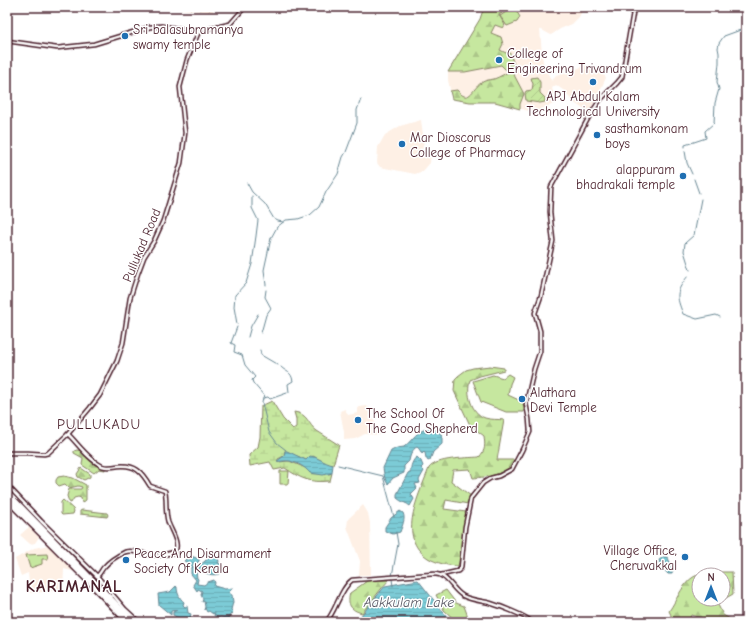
<svg xmlns="http://www.w3.org/2000/svg" width="753" height="629" viewBox="0 0 753 629" font-family="'Comic Neue',sans-serif">
<style>
.built{fill:#fef0e5}
.industrial{fill:url(#industrial-furrows)}
.forest{fill:url(#forest-firs);stroke:#888365;fill-rule:evenodd}
.wetland{fill:url(#wetland-marsh);stroke:#888365}
.park{fill:#c6e79f;stroke:#888365}
.garden{fill:url(#garden-furrows);stroke:#888365}
.water{fill:url(#water-rules);stroke:#678692}
.lines{fill:none;stroke-linecap:round;stroke-linejoin:round}
.stream{stroke:#678692;stroke-width:1}
.secondary-casing{stroke:#4a1f2b;stroke-width:5.5}
.highway-casing{stroke:#4a1f2b;stroke-width:7}
.secondary{stroke:#fff;stroke-width:2.5}
.highway{stroke:#fff;stroke-width:4}
.poi-dot{fill:#1f6fb2;stroke:#fff;stroke-width:1.5}
.labels{text-anchor:middle;stroke-width:3;stroke-linejoin:round;paint-order:stroke}
.poi-label{font-size:13px;fill:#4a1f2b;stroke:#fff;text-anchor:start}
.street-label{font-size:13px;fill:#4a1f2b;stroke:#fff}
.neighbourhood-label{font-size:14px;letter-spacing:1px;fill:#4a1f2b;stroke:#fff}
.water-label{font-size:14px;font-style:italic;fill:#5b5b67;stroke:#fff}
.district-label{font-size:17px;font-weight:bold;letter-spacing:1px;fill:#4a1f2b;stroke:#fff}
</style>
<defs>
<pattern id="industrial-furrows" width="10" height="10" patternUnits="userSpaceOnUse"><rect width="10" height="10" fill="#fef0e5"/><path d="M-1 1l2-2M0 10L10 0M9 11l2-2" fill="none" stroke="#dbcdc5"/></pattern>
<pattern id="forest-firs" width="22" height="20" patternUnits="userSpaceOnUse"><rect width="22" height="20" fill="#c6e79f"/><path d="M5 1l3.5 6h-7zM16 11l3.5 6h-7z" fill="#acc689"/></pattern>
<pattern id="wetland-marsh" width="20" height="14" patternUnits="userSpaceOnUse"><rect width="20" height="14" fill="#c6e79f"/><path d="M1 5h8M5 5V1M11 12h8M15 12V8" fill="none" stroke="#acc689"/></pattern>
<pattern id="garden-furrows" width="10" height="10" patternUnits="userSpaceOnUse"><rect width="10" height="10" fill="#c6e79f"/><path d="M-1 1l2-2M0 10L10 0M9 11l2-2" fill="none" stroke="#acc689"/></pattern>
<pattern id="water-rules" width="6" height="5" patternUnits="userSpaceOnUse"><rect width="6" height="5" fill="#7bcbd6"/><path d="M0 2.5h6" fill="none" stroke="#6caeb8"/></pattern>
</defs>
<rect width="100%" height="100%" fill="#fff"/>
<filter id="ink" filterUnits="userSpaceOnUse"><feTurbulence type="fractalNoise" baseFrequency=".025" numOctaves="2"/><feDisplacementMap in="SourceGraphic" scale="8" xChannelSelector="R" yChannelSelector="G"/><feConvolveMatrix kernelMatrix="1 2 1 2 8 2 1 2 1" color-interpolation-filters="sRGB"/></filter>
<g filter="url(#ink)">
<g class="built">
<path d="M484 7H584L579 17 572 24 560 29 551 35 540 29 542 55 544 67 552 81 556 75 569 72 586 65 598 70 605 76 606 78 589 113 573 102 563 90 556 85 552 88 556 103 537 111H529L495 102H470L452 99 448 80V72L480 19Z"/>
<path d="M421 120 424 141 422 151 431 153 430 163 423 171 415 174 380 167 377 163 378 147 385 135 400 126Z"/>
<path d="M367 406 379 431V435L365 434 355 439 344 440V432L340 411 345 409 348 415 358 413 357 410 359 407Z"/>
<path d="M363 505 368 513 370 523 371 575H359L360 561 347 527 348 519Z"/>
<path d="M29 527 39 537 35 543 30 544 20 535Z"/>
<path d="M49 545 76 572 64 569 63 590 30 593 28 573 21 576 15 559 34 548Z"/>
</g>
<path class="industrial" d="M163 7H214L213 12Z"/>
<g class="forest">
<path d="M484 7H511L499 15 505 25 503 28 495 25 491 33 501 37 503 44 500 50 506 53 509 51 515 67 506 70 501 65 465 72H448L480 19Z"/>
<path d="M512 71 524 94 520 104V109L495 102H470L452 99 450 91 457 90C469 105 472 89 481 83 485 80 489 80 494 79 500 77 505 73 512 71Z"/>
<path d="M490 366 504 368V370L480 376 470 380C466 393 471 413 485 418 491 420 498 419 504 420L497 460H515C508 475 487 477 473 478L470 469 453 470 451 481 471 496 468 504 446 500 444 509 466 512 459 562 458 566C449 566 436 563 428 558 396 537 419 496 429 468 437 458 465 458 479 457 486 450 485 445 484 436L470 425 454 391 455 379 458 376 466 370 473 368Z"/>
<path d="M77 450C85 451 88 457 93 462 97 465 101 467 105 469V470L99 469 94 473 82 465 83 458 74 453V451Z"/>
<path d="M81 468 90 474V477L84 480 78 477 77 474Z"/>
<path d="M64 476 73 478 86 485V500L82 503 81 498 78 497 74 498 71 503 69 502 67 496 69 489H81L82 487 78 486 69 488 65 484 59 486 56 483V480L58 477Z"/>
<path d="M63 500 73 509 74 511 73 514 62 515 61 514V502Z"/>
<path d="M82 510 107 513 108 515 107 517 80 514V511Z"/>
<path d="M720 572H732L733 594 717 603 723 615 735 622H704V619L691 615 688 622H670L671 615 669 611C677 600 684 579 698 575 705 573 713 573 720 572ZM699 575H723V599H699Z"/>
<path d="M373 580H389C379 590 372 602 362 613 350 610 347 604 350 593L367 581Z"/>
</g>
<path class="wetland" d="M272 401 283 419 293 429 296 427V419L294 412C309 414 307 424 317 431 324 436 332 440 339 445L333 465 327 464 313 456 306 460 285 451 284 456 278 459V462L289 461 306 468 329 474 332 473 330 481C310 483 301 479 285 468L274 470 270 462 250 466 249 455 258 447 260 437 261 406Z"/>
<g class="park">
<path d="M514 7 520 17 517 22 507 26 500 16Z"/>
<path d="M508 374 513 377 510 384 508 395 523 402 524 412H506L481 402 473 381 493 375 503 378Z"/>
<path d="M280 471H289L288 484H280Z"/>
<path d="M47 554 48 559H42V564L30 568 26 555Z"/>
<path d="M446 590 456 603 464 606 467 614V622H457L444 610 436 595Z"/>
</g>
<path class="garden" d="M537 77 540 82V93L545 98V102L540 103 526 101 525 93 526 91 532 90 533 84 531 78Z"/>
<g class="water">
<path d="M431 428 438 431 442 436V444L433 452 430 460 428 461 426 458 425 453 424 452 422 454C421 452 419 448 417 447 412 449 410 456 409 461L404 466V473L393 478 388 484C384 479 384 473 383 468L391 451 397 448 404 447C414 439 416 430 431 428Z"/>
<path d="M285 451H287L306 460 310 456C318 457 324 463 333 465L332 473 323 475 310 473C305 467 298 463 290 461 285 460 281 462 277 461L284 456Z"/>
<path d="M417 457 421 461 423 466 421 468 424 471 419 480 420 483 415 484 417 488 411 494 414 499 410 506C407 503 401 502 397 498V494L408 473 411 471C410 467 413 459 417 457Z"/>
<path d="M400 511 403 513C406 519 402 526 400 532L393 534 385 531V527L391 518Z"/>
<path d="M191 556 199 559V561L196 565 199 566 211 556 218 557 219 562 218 563 222 565 224 571 219 568V574C209 577 203 571 195 567L196 565 194 563 192 566 194 567V573L196 571 197 578 198 579 197 584 204 585 208 582 214 580 215 583 214 586 225 589 233 588 229 592 230 594 232 595 233 602 231 610 233 612 230 615 229 619H225L221 617 217 618 216 616H214L215 613 213 614 209 611 207 612 205 608 204 610 205 607 204 601 202 602 203 599 201 595 202 591 198 589 197 591 193 585 196 580 191 574V568L189 563 184 561 186 559H191Z"/>
<path d="M665 556 668 558 673 569 672 574H668L659 565V560Z"/>
<path d="M418 580 451 622H356L385 586Z"/>
<path d="M176 586 177 587C177 592 179 598 184 602L183 605 185 607 187 606 188 613 191 614 190 617 192 619 187 622 178 618 173 615V612L177 610 171 611V615L159 605 158 594 170 592Z"/>
</g>
<g class="lines">
<g class="stream">
<path d="M685 147V145L706 138 705 131 714 123 715 103 719 89 717 82 719 63V53L718 48 719 43 724 36 746 28"/>
<path d="M685 151 687 163 692 174"/>
<path d="M694 179 699 193"/>
<path d="M247 183 252 192 265 204 274 219 278 221 283 222"/>
<path d="M690 270 684 251 685 243 694 235 701 199"/>
<path d="M688 276C675 292 676 296 683 314L697 319 716 315 720 317"/>
<path d="M266 285 264 270 271 238 277 227 286 220 298 219 310 215 319 207 326 192 338 174 343 157 346 152 357 123V110L361 99"/>
<path d="M237 324 234 307 235 295 246 283 252 264 256 236 258 220 252 208V196"/>
<path d="M237 327 231 343 235 345 234 352 242 355 245 365 255 377 252 380 253 383 265 397"/>
<path d="M261 333 266 315 271 308 265 297 266 290"/>
<path d="M248 337 251 326 258 314"/>
<path d="M260 350 261 355 278 365"/>
<path d="M281 367C287 373 291 371 293 381L288 384 289 392"/>
<path d="M286 450 277 443 269 432 262 403 263 398 268 397 270 399 287 393"/>
<path d="M338 465 383 476 394 517"/>
<path d="M392 576 398 544 396 532"/>
<path d="M392 579 393 586"/>
<path d="M7 595H9"/>
</g>
<g class="secondary-casing">
<g id="secondary">
<path d="M7 41 57 48 94 44 150 27 161 26 199 31 230 24 245 7"/>
<path d="M68 434C78 444 89 460 102 466 107 468 113 467 118 466 135 464 142 472 150 486L165 491C167 501 165 512 168 522 171 531 180 543 175 552 168 554 160 556 153 555 143 555 135 549 125 552 119 555 109 561 104 567 101 570 101 573 97 576"/>
<path d="M7 453H28L44 454 48 453 68 434 90 408 100 395 117 361 123 343 130 298 138 273 144 257 154 241 163 221 181 163 185 133 180 87 187 60 199 31"/>
<path d="M7 485 41 521 97 576 125 609 139 622"/>
<path d="M7 501 87 581 126 622"/>
<path d="M441 575 458 571 461 568 465 527 471 498 483 483 491 478 499 476 512 469 522 450 530 432 529 419 526 404 534 369 540 351V331L535 313 541 296 553 241 550 212 551 187 590 115 600 100 617 83 622 77 634 7"/>
<path d="M326 622C336 611 340 589 352 580L434 574C448 574 452 590 463 596 471 600 481 601 490 603 500 606 524 615 532 622"/>
</g>
</g>
<g class="highway-casing">
<g id="highway">
<path d="M7 492 134 622"/>
<path d="M7 497 70 560 130 622"/>
</g>
</g>
<use href="#secondary" class="secondary"/>
<use href="#highway" class="highway"/>
</g>
</g>
<g class="poi-dot">
<circle cx="125" cy="36" r="4"/>
<circle cx="499" cy="60" r="4"/>
<circle cx="593" cy="82" r="4"/>
<circle cx="597" cy="135" r="4"/>
<circle cx="402" cy="144" r="4"/>
<circle cx="683" cy="176" r="4"/>
<circle cx="522" cy="399" r="4"/>
<circle cx="358" cy="420" r="4"/>
<circle cx="685" cy="557" r="4"/>
<circle cx="126" cy="560" r="4"/>
</g>
<g class="labels">
<g class="poi-label">
<text x="133" y="34">Sri balasubramanya<tspan x="133" dy="15">swamy temple</tspan></text>
<text x="507" y="58">College of<tspan x="507" dy="15">Engineering Trivandrum</tspan></text>
<text x="593" y="101" text-anchor="middle">APJ Abdul Kalam<tspan x="593" dy="15">Technological University</tspan></text>
<text x="605" y="133">sasthamkonam<tspan x="605" dy="15">boys</tspan></text>
<text x="410" y="142">Mar Dioscorus<tspan x="410" dy="15">College of Pharmacy</tspan></text>
<text x="675" y="174" text-anchor="end">alappuram<tspan x="675" dy="15">bhadrakali temple</tspan></text>
<text x="530" y="397">Alathara<tspan x="530" dy="15">Devi Temple</tspan></text>
<text x="366" y="418">The School Of<tspan x="366" dy="15">The Good Shepherd</tspan></text>
<text x="677" y="555" text-anchor="end">Village Office,<tspan x="677" dy="15">Cheruvakkal</tspan></text>
<text x="134" y="558">Peace And Disarmament<tspan x="134" dy="15">Society Of Kerala</tspan></text>
</g>
<g class="street-label">
<text transform="translate(141 245) rotate(-67)" y="5">Pullukad Road</text>
</g>
<g class="neighbourhood-label">
<text x="99" y="429">PULLUKADU</text>
</g>
<g class="water-label">
<text x="409" y="607">Aakkulam Lake</text>
</g>
<g class="district-label">
<text x="74" y="592">KARIMANAL</text>
</g>
</g>
<rect width="753" height="629" fill="none" stroke="#fff" stroke-width="24"/>
<rect x="12" y="12" width="729" height="605" fill="none" stroke="#4a1f2b" stroke-width="1.5" filter="url(#ink)"/>
<g transform="translate(711 587)"><circle r="19" fill="#ffffff" stroke="#b7a5aa"/>
<path d="M0-3L7 15L0 10L-7 15Z" fill="#1f6fb2"/>
<text y="-6" font-size="11" font-weight="bold" text-anchor="middle" fill="#4a1f2b">N</text>
</g>
</svg>
